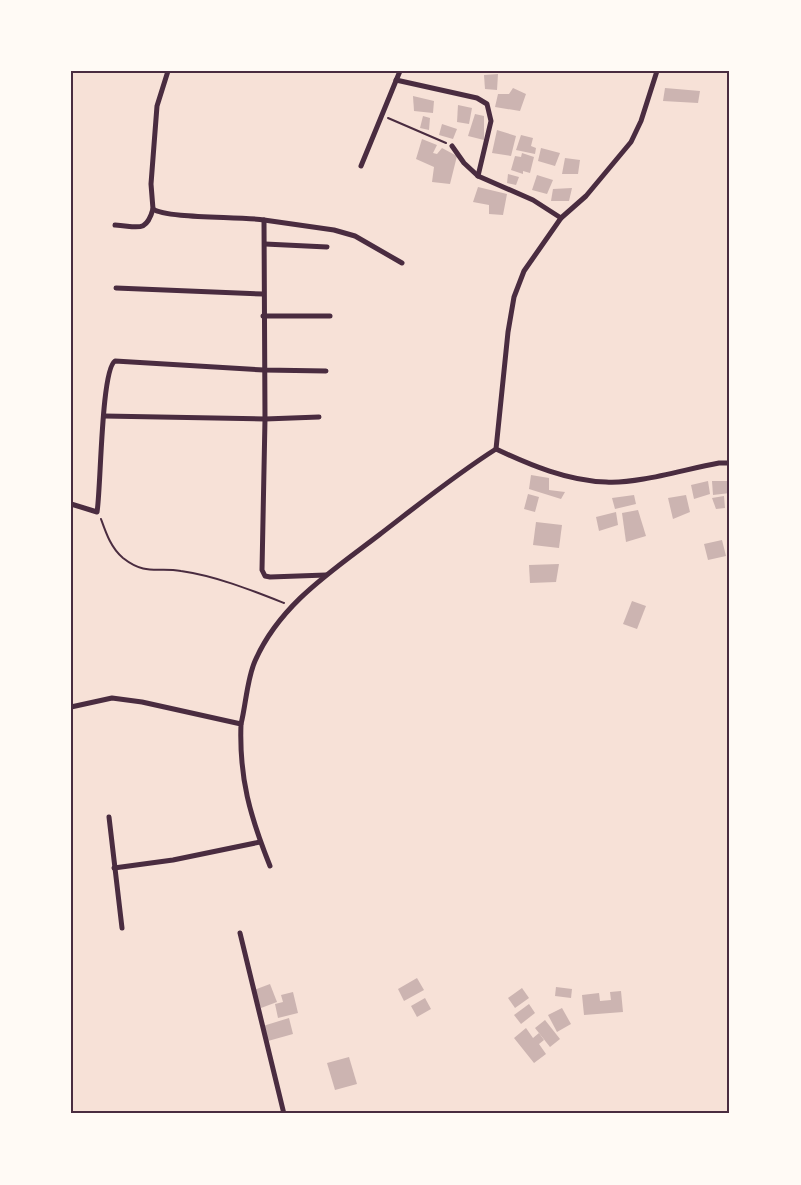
<svg xmlns="http://www.w3.org/2000/svg" width="801" height="1185" viewBox="0 0 801 1185" font-family="Jost,sans-serif">
<style>
.building{fill:#ccb4b1}
.lines{fill:none;stroke-linecap:round;stroke-linejoin:round}
.path{stroke:#4a2c40;stroke-width:2}
.minor{stroke:#4a2c40;stroke-width:5}
.neatline{fill:none;stroke:#4a2c40;stroke-width:2}
</style>
<rect width="100%" height="100%" fill="#f7e1d7"/>
<g class="building">
<path d="M498 74 497 90 485 89 484 75Z"/>
<path d="M513 88 526 94 520 111 495 107 498 94H509Z"/>
<path d="M665 88 700 91 698 103 663 101Z"/>
<path d="M413 96 434 101 433 113 414 111Z"/>
<path d="M458 105 472 108 469 124 457 122Z"/>
<path d="M475 114 484 116V140L468 136Z"/>
<path d="M423 116 430 118 429 130 420 128Z"/>
<path d="M442 124 457 129 453 139 439 135Z"/>
<path d="M497 130 516 136 511 156 492 153Z"/>
<path d="M521 135 533 138 531 146 536 148 535 154 516 150Z"/>
<path d="M422 139 437 145 433 153 437 154 442 148 457 156 450 184 432 182 434 167 416 159Z"/>
<path d="M541 148 560 153 555 166 538 161Z"/>
<path d="M522 153 534 157 530 173 523 171V174L511 170 515 156 521 157Z"/>
<path d="M565 158 580 160 578 174H562Z"/>
<path d="M508 174 519 177 516 185 507 183Z"/>
<path d="M537 175 553 180 547 194 532 190Z"/>
<path d="M478 187 507 194 503 215 489 214V205L473 202Z"/>
<path d="M572 188 569 201H551L553 189Z"/>
<path d="M531 475 549 478V490L565 492 561 499 529 489Z"/>
<path d="M708 481 710 494 694 499 691 485Z"/>
<path d="M712 481H730V493L713 495Z"/>
<path d="M528 494 539 497 535 512 524 509Z"/>
<path d="M634 495 636 504 615 509 612 498Z"/>
<path d="M686 495 690 512 673 519 668 498Z"/>
<path d="M724 496 725 508 716 509 712 498Z"/>
<path d="M638 510 646 536 626 542 622 513Z"/>
<path d="M616 512 618 525 599 531 596 517Z"/>
<path d="M536 522 562 525 559 548 533 545Z"/>
<path d="M722 540 726 556 708 560 704 544Z"/>
<path d="M559 564 556 582 530 583 529 565Z"/>
<path d="M632 601 646 606 637 629 623 624Z"/>
<path d="M417 978 424 990 404 1001 398 989Z"/>
<path d="M270 984 277 1002 261 1008 254 990Z"/>
<path d="M556 987 572 989 571 998 555 996Z"/>
<path d="M522 988 529 998 515 1008 508 998Z"/>
<path d="M621 991 623 1012 584 1015 582 995 599 993 600 1001 611 1000 610 992Z"/>
<path d="M293 992 298 1013 278 1018 275 1004 283 1002 281 995Z"/>
<path d="M425 998 431 1009 417 1017 411 1006Z"/>
<path d="M529 1004 535 1013 521 1024 514 1015Z"/>
<path d="M562 1008 571 1024 557 1032 548 1015Z"/>
<path d="M289 1018 293 1034 268 1041 263 1026Z"/>
<path d="M545 1020 560 1039 550 1047 535 1028Z"/>
<path d="M526 1028 533 1038 539 1033 544 1040 539 1044 546 1054 534 1063 514 1038Z"/>
<path d="M349 1057 357 1084 335 1090 327 1063Z"/>
</g>
<g class="lines">
<g class="path">
<path d="M388 118 446 143"/>
<path d="M101 519C106 533 111 548 123 558 146 576 157 567 181 571 216 576 251 590 284 603"/>
</g>
<g class="minor">
<path d="M168 71 157 106 151 184 153 209C167 219 241 216 264 220L265 419 262 570 265 576 270 577 326 575"/>
<path d="M657 71 641 121 631 142 586 196 561 218 524 271 514 297 508 332 496 449C530 465 568 481 606 482 638 484 685 469 719 463H730"/>
<path d="M396 80 477 98 487 104 491 121 478 176"/>
<path d="M452 146 464 163 478 176 533 200 561 218"/>
<path d="M361 166 400 71"/>
<path d="M264 220 334 230 355 236 402 263"/>
<path d="M115 225C137 226 146 234 153 209"/>
<path d="M265 244 327 247"/>
<path d="M116 288 263 294"/>
<path d="M263 316H330"/>
<path d="M104 416 265 419 319 417"/>
<path d="M71 504 97 512C101 489 101 370 115 361L264 370 326 371"/>
<path d="M71 707 112 698 142 702 241 724C239 778 250 816 270 866"/>
<path d="M241 724C246 704 247 679 255 661 280 604 332 571 379 535 418 505 455 475 496 449"/>
<path d="M109 817 122 928"/>
<path d="M114 868 173 860 260 842"/>
<path d="M240 933 284 1114"/>
</g>
</g>
<rect width="801" height="1185" fill="none" stroke="#fffaf5" stroke-width="145"/>
<rect x="72" y="72" width="656" height="1040" class="neatline"/>
</svg>
